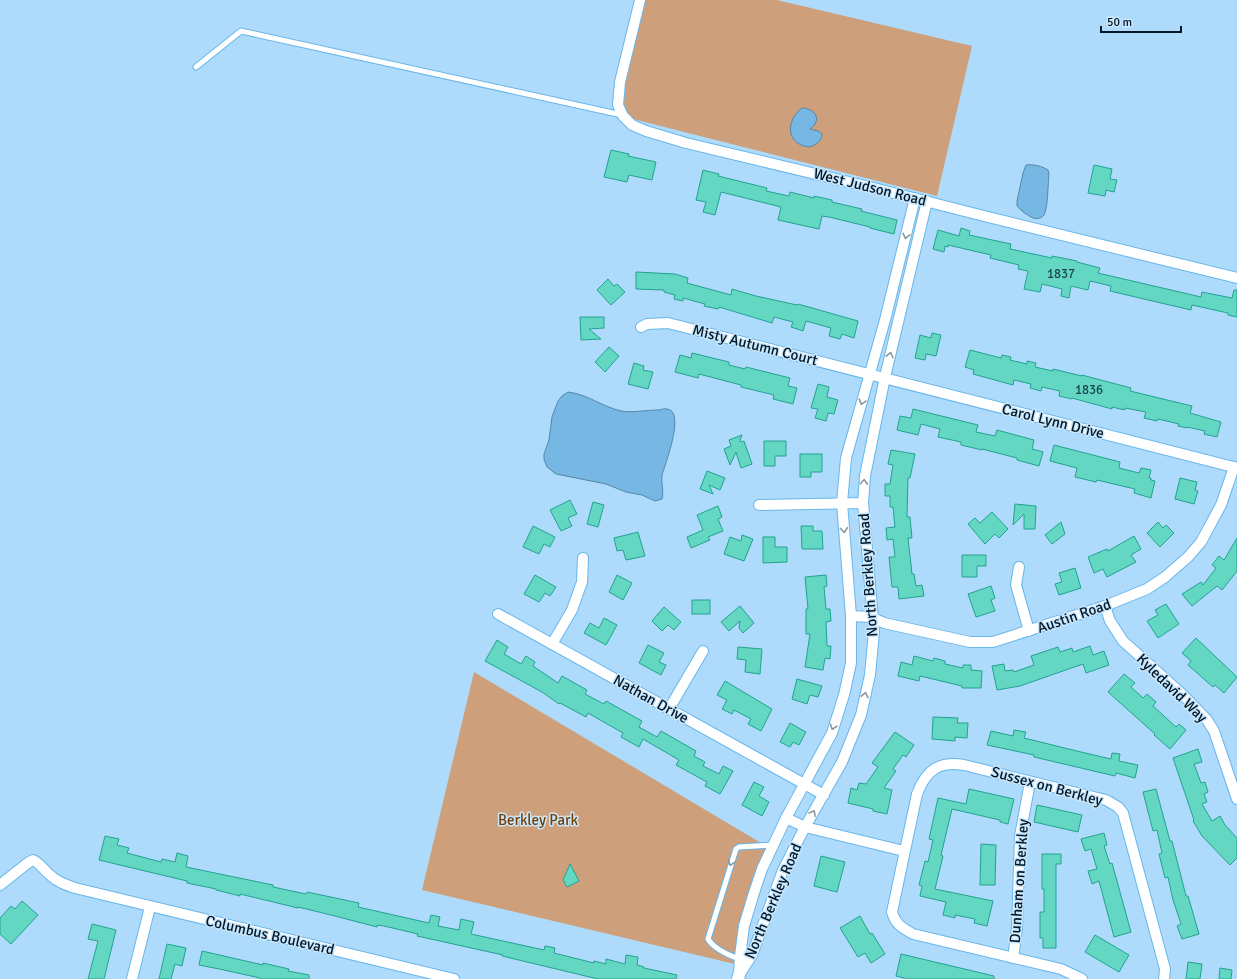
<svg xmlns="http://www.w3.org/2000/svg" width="1237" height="979" viewBox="0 0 1237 979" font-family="Signika,sans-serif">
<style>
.green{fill:#cda07b}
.water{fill:#77b7e4;stroke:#5387ab}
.building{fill:#64d7c3;stroke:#22a290}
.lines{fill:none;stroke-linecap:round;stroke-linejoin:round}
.service-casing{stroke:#68b6eb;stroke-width:7}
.minor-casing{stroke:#68b6eb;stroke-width:12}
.tertiary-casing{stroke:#68b6eb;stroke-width:14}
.service{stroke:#fff;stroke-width:5}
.minor{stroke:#fff;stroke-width:10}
.tertiary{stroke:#fff;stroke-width:12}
.oneway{stroke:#8c969d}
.labels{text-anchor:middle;stroke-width:3;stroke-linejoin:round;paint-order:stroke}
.number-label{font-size:13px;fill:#19464c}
.street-label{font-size:15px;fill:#001625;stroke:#c8e6fc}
.park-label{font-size:15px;fill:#723d00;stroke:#c8e6fc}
</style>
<rect width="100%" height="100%" fill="#aedbfc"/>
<g class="green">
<path d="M642 0H777L972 46 937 196 629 118 621 104Z"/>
<path d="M474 672 771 849 762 869 739 965 422 890Z"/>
</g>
<g class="water">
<path d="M802 108C809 108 819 113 816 122 815 125 812 127 810 129L818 131 822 134C822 141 816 145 809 147 785 144 786 120 802 108Z"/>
<path d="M1026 165C1033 164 1042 166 1048 170L1049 173C1048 182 1048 208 1044 215 1041 219 1037 219 1033 218 1027 215 1021 211 1017 206V201L1023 173Z"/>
<path d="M568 392C587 394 603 407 621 411 633 413 645 410 658 410 661 410 664 408 667 409 686 411 665 464 662 475 661 484 664 488 662 499L655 501 642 495 626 492 606 484 556 474 547 467 544 459V454L549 440 552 417 558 401 562 396Z"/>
</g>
<g class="building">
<path d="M611 150 629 154 628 156 656 162 652 180 629 175 627 182 604 177Z"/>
<path d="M1094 165 1112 169 1110 179 1117 180 1114 192 1106 190 1105 196 1088 193Z"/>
<path d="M703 170 719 174 718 176 767 188 766 191 789 196 790 192 814 198V196L832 200V202L862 209 861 211 897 220 894 234 870 228V227L829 217 822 216 819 229 778 220 781 207 721 192 715 215 703 212 706 202 696 200Z"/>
<path d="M961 228 970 231 969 235 1011 244 1010 249 1052 258V256L1077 261V262L1100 268 1098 273 1171 290 1201 297 1202 292 1232 298 1234 290H1237V317L1228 315V313L1192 305 1191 310 1110 291 1111 286 1090 281 1088 290 1071 286 1069 298 1061 296 1062 289 1042 284 1040 292 1024 289 1028 271 1018 269 1019 265 990 258 991 255 948 245V247L945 246 944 252 933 249 938 230 959 236Z"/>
<path d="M636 272 675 274 688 278 687 283 731 295 732 289 756 296 797 305 798 304 858 321 854 338 842 334 840 339 829 336 831 328 806 321 803 331 791 327 793 322 774 317 772 323 719 307 718 309 704 306 705 304 683 298V301L674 299 675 295 664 292V290L636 289Z"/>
<path d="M608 279 614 286 617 284 625 292 611 305 597 290Z"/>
<path d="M580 317H604V328L589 329 601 339 581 340Z"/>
<path d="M932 333 941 335 936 356 926 354 925 360 915 358 920 335 931 338Z"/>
<path d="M609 347 619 356 605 372 595 362Z"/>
<path d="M970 350 1001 358 1002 355 1011 357 1010 360 1027 364V361L1036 363 1035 367 1053 371V369L1082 376V375L1131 388 1130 391 1192 406 1190 413 1221 422 1217 437 1204 434 1205 431 1187 427V428L1178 426 1179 424 1158 419 1157 421 1144 418 1146 412 1125 408V410L1112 407V409L1072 398V399L1059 396 1060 391 1042 387 1041 391 1030 388 1031 384 1014 380 1013 385 973 374 974 370 965 367Z"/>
<path d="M692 353 729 362V365L745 369 746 367 790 378 788 386 797 388 793 404 773 399 774 395 741 387V385L699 374 698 378 675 372 680 355 691 358Z"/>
<path d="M634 363 644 366 643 370 653 372 648 389 628 384Z"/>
<path d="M818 384 829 387 827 397 838 400 834 414 828 413 826 421 815 418 818 409 811 408Z"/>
<path d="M913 409 978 425 976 432 995 436 997 430 1034 440 1032 449 1043 452 1039 466 1017 460V458L982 449V450L961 445V442L938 437 940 429 921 424 918 435 897 430 900 416 911 418Z"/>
<path d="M742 435 740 440 741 442 744 441 752 464 741 468 736 452 730 465 724 449 731 446 729 440Z"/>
<path d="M764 441H786V456H775V466H764Z"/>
<path d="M1054 445 1120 462 1119 468 1139 473 1141 468 1151 470 1149 478H1151V480L1155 481 1151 498 1134 493 1135 489 1097 480 1096 482 1075 477 1077 468 1050 461Z"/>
<path d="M891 450 915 454 910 478H908L907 517H910L912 538H908L912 574H914L916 586 922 585 924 596 899 599 898 587H892L889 557H895L893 539 887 540 886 528 895 527 893 507H890V496H885V484H890L893 465 888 464Z"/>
<path d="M800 454H822V472H811V477H800Z"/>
<path d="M707 471 725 478 720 490 709 485 713 494 700 489Z"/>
<path d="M1180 478 1197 482 1195 490 1198 491 1194 504 1175 499Z"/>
<path d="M570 500 577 514 568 518 572 526 561 531 550 510Z"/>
<path d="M593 502 604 505 598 527 587 524Z"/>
<path d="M1015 504 1036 506 1035 529H1024V514L1013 525Z"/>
<path d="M718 506 722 517 718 519 723 531 708 537 710 540 691 548 687 537 703 530 697 515Z"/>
<path d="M992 512 1008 529 999 538 995 534 985 544 968 524 975 518 980 523Z"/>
<path d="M1061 522 1065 534 1052 544 1045 535Z"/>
<path d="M1158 522 1163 528 1166 525 1174 533 1160 547 1147 533Z"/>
<path d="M533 526 555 537 550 547 544 544 539 554 523 547Z"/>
<path d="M801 526H813V531H822L823 549H802Z"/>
<path d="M638 532 645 556 626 560 623 550 617 551 614 538Z"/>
<path d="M742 535 753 539 744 561 724 554 730 537 741 541Z"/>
<path d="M1134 536 1141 549 1131 555 1136 562 1107 577 1103 569 1094 573 1088 557 1107 549 1108 551Z"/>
<path d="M763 537H775V547H787V562L763 563Z"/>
<path d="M1237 538V571L1222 590 1217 586 1192 606 1182 594 1201 582 1203 585 1216 568 1212 565 1219 556 1224 560Z"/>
<path d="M962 555H986V566H977V577H962Z"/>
<path d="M1075 568 1081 588 1059 595 1055 584 1062 582 1059 573Z"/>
<path d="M535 575 556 587 550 596 545 593 539 602 524 594Z"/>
<path d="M617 575 632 583 623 600 609 592Z"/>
<path d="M826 575 827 586 824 587 826 609H830L831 621 826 622 827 646H831L830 659 825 658 823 670 805 667 810 634H806V609H808L805 577Z"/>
<path d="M991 586 995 598 991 600 995 611 976 617 968 594Z"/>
<rect x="692" y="600" width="18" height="14"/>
<path d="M1166 604 1179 624 1158 638 1147 621 1158 615 1155 610Z"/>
<path d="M740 606 754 623 743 633 739 628 740 621 729 631 721 622Z"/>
<path d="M664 607 681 622 674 630 668 625 662 631 652 621Z"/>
<path d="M604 618 617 625 606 645 584 633 590 623 599 628Z"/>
<path d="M1196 638 1237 677 1224 693 1215 685 1213 687 1188 665 1191 661 1182 653Z"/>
<path d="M497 640 508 647 504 654 521 664 526 656 535 662 533 666 558 683 562 676 587 690 585 694 604 704 606 701 642 721 639 727 657 737 661 731 696 751 694 756 705 762 703 766 719 774 723 766 733 771 720 794 705 786 707 782 676 765 679 760 643 739 639 747 621 737 623 733 588 713 586 717 560 703 559 704 542 692 485 661Z"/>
<path d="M648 645 664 653 659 662 666 665 661 675 639 663Z"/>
<path d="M1090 646 1093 655 1104 651 1109 665 1086 673 1083 664 1020 686 997 690 992 666 1004 664 1005 671 1013 670 1014 672 1034 665 1031 656 1058 647 1060 652 1072 648 1073 652Z"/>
<path d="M738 647 762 649 760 674 745 672 746 660 737 659Z"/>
<path d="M914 656 933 661 934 658 945 661V664L963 668V665H971V670L982 671 981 688H962V686L920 676 919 681 898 676 901 662 912 665Z"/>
<path d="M1124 674 1135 683 1131 687 1143 698 1147 694 1156 702 1153 706 1176 727 1179 724 1186 730 1170 749 1154 735 1155 734 1108 692Z"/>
<path d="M797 679 822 686 818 697 810 695 807 704 792 699Z"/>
<path d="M725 681 772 709 761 731 748 724 751 719 734 710 732 714 722 709 727 700 717 695Z"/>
<path d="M933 717 958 718 957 723H968L967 738 955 737V741L932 739Z"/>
<path d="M790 723 806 732 799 745 793 742 790 747 780 742Z"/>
<path d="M1014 730 1026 732 1024 738 1081 752 1111 759 1112 753 1120 754 1119 761 1138 765 1135 778 1116 773 1115 776 1034 757V755L987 745 991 731 1013 736Z"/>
<path d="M895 732 914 745 906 757 903 755 893 769 896 771 884 788 892 790 887 814 873 811V809L848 803 851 788 857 790 859 783 866 784 878 767 872 763Z"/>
<path d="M1198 749 1202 762 1194 764 1201 783 1205 782 1208 792 1204 794 1207 802 1202 804 1212 821 1220 816 1225 825 1237 838V858L1230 865 1202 836 1193 821 1194 820 1173 758Z"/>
<path d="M754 782 764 787 759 796 769 802 762 816 742 805Z"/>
<path d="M969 789 1014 799 1008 824 1000 822V820L952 809 941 855 943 856 935 889 993 901 987 926 974 923 975 919 955 915V918L943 915 946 902 920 896 922 886 919 885 925 861 928 862 933 840 929 839 938 798 966 804Z"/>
<path d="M1156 789 1170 841H1172L1186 896H1188L1199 934 1182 939 1177 926 1181 924 1173 900 1168 877 1165 878 1159 854 1162 853 1157 830 1153 831 1143 792Z"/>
<path d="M1037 805 1082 815 1078 832 1034 822Z"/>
<path d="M1104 833 1107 845 1104 846 1110 864 1112 863 1131 932 1114 937 1099 881 1092 884 1088 871 1097 869 1091 849 1085 851 1081 839Z"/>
<path d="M105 836 119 839 117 845 129 848 127 853 161 862 162 859 175 862 177 853 188 856 186 867 273 885V887L306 894 307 892 359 903 358 907 429 923 431 915 440 917 438 926 459 930 461 919 474 922 471 934 544 950 545 946 555 948 554 953 594 963V961L606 964V959L625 964 626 955 638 957 637 965 644 967V968L677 975 676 979H598L502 956 503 955 417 936 418 934 384 926 377 925V927L331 915 298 907V908L240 894V896L216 890V889L187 883V881L99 860Z"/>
<path d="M981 844 996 845 995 885H980Z"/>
<path d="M1042 854H1061V864H1056V948H1043V938H1040V912H1044V889H1042Z"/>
<path d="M821 856 845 862 837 892 814 886Z"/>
<path d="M570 864 579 881 567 887 563 880Z"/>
<path d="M22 901 38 915 11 944 0 934V918L11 906 15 909Z"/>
<path d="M860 916 870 934 872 933 885 954 871 963 865 953 858 957 840 928Z"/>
<path d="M92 924 116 930 104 979H88L98 941 88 939Z"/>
<path d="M1095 935 1129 955 1119 972 1085 952Z"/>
<path d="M167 944 186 948 182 966 175 964 171 979H159Z"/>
<path d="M202 951 263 965V963L289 969 288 971 309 975V979H260V978L224 970 199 965Z"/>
<path d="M901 954 994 976V979H904V978L896 976Z"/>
<path d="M1188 962 1202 964 1200 979H1186Z"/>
<path d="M1220 968 1232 970 1231 979H1219Z"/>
</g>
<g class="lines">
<g class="service-casing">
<g id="service">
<path d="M196 67 241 31 622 115"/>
<path d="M739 959C728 955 714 949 708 939L736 849 739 847 773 845"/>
</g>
</g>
<g class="minor-casing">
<g id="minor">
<path d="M640 0 620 82 618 105 623 116 632 125 646 131 686 143 878 189 980 215 1237 278"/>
<path d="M641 327 647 324 668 323 1237 468"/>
<path d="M759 505 863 503"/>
<path d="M1019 567 1016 585 1029 631"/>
<path d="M1105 606 1110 621 1123 641 1183 695 1207 720 1214 731 1237 799"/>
<path d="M498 614 824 795"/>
<path d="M851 616 871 617 884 623 970 642H993L1105 606 1147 589 1165 577 1188 557 1201 542 1221 505 1234 467"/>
<path d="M552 644 572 610 582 582 583 558"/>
<path d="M669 709 703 651"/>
<path d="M786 818 805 827 904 851"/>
<path d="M0 885 29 862 33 860C40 863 44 870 50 875 57 882 66 885 75 888L454 979"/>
<path d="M1013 958 1017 928 1020 836 1030 782"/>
<path d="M739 974 740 956 744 926 753 896 762 869 786 818 832 733 844 695 851 663V616L842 503 846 458 885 320 915 198"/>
<path d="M739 975 752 955 783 870 805 827 842 762 861 715 870 675 874 631 863 503 865 476 885 377 927 201"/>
<path d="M132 979 150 907"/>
<path d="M1082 979 1061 969 913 934C901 927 896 925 892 912L917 794C926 770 939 761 964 765L1106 800 1118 807 1123 813 1165 969 1164 979"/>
</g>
</g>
<g class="tertiary-casing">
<path id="tertiary" d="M738 979 739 975"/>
</g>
<use href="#service" class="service"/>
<use href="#minor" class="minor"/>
<use href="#tertiary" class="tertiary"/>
</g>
<defs><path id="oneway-chevron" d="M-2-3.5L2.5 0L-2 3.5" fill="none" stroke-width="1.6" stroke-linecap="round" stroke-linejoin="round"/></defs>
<g class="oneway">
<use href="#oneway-chevron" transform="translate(906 236) rotate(104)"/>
<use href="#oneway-chevron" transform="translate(890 355) rotate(-77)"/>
<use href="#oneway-chevron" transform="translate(862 402) rotate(106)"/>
<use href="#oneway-chevron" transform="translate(864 482) rotate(-86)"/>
<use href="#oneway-chevron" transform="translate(844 530) rotate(85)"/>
<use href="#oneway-chevron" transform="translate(865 695) rotate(-77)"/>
<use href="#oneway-chevron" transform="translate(833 727) rotate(109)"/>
<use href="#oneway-chevron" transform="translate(813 813) rotate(-60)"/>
<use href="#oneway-chevron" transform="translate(731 863) rotate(107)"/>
</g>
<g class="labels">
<g class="number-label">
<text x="1061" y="278">1837</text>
<text x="1089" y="394">1836</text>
</g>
<g class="street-label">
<text transform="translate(870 187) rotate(14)" y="5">West Judson Road</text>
<text transform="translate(755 345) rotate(14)" y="5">Misty Autumn Court</text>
<text transform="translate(1053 421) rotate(14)" y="5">Carol Lynn Drive</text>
<text transform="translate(868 575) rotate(-94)" y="5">North Berkley Road</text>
<text transform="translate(1074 616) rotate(-19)" y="5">Austin Road</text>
<text transform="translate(1172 688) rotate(44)" y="5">Kyledavid Way</text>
<text transform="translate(651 699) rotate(29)" y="5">Nathan Drive</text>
<text transform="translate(1047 786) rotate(15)" y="5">Sussex on Berkley</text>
<text transform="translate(1019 881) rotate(-86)" y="5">Dunham on Berkley</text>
<text transform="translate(773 901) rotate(-67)" y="5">North Berkley Road</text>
<text transform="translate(270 935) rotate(13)" y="5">Columbus Boulevard</text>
</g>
<g class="park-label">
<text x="538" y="825">Berkley Park</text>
</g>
</g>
<path d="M1101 26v6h80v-6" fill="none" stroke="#001625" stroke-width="2"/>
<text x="1107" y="26" font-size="12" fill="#001625" stroke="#c8e6fc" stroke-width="3" paint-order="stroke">50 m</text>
</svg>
